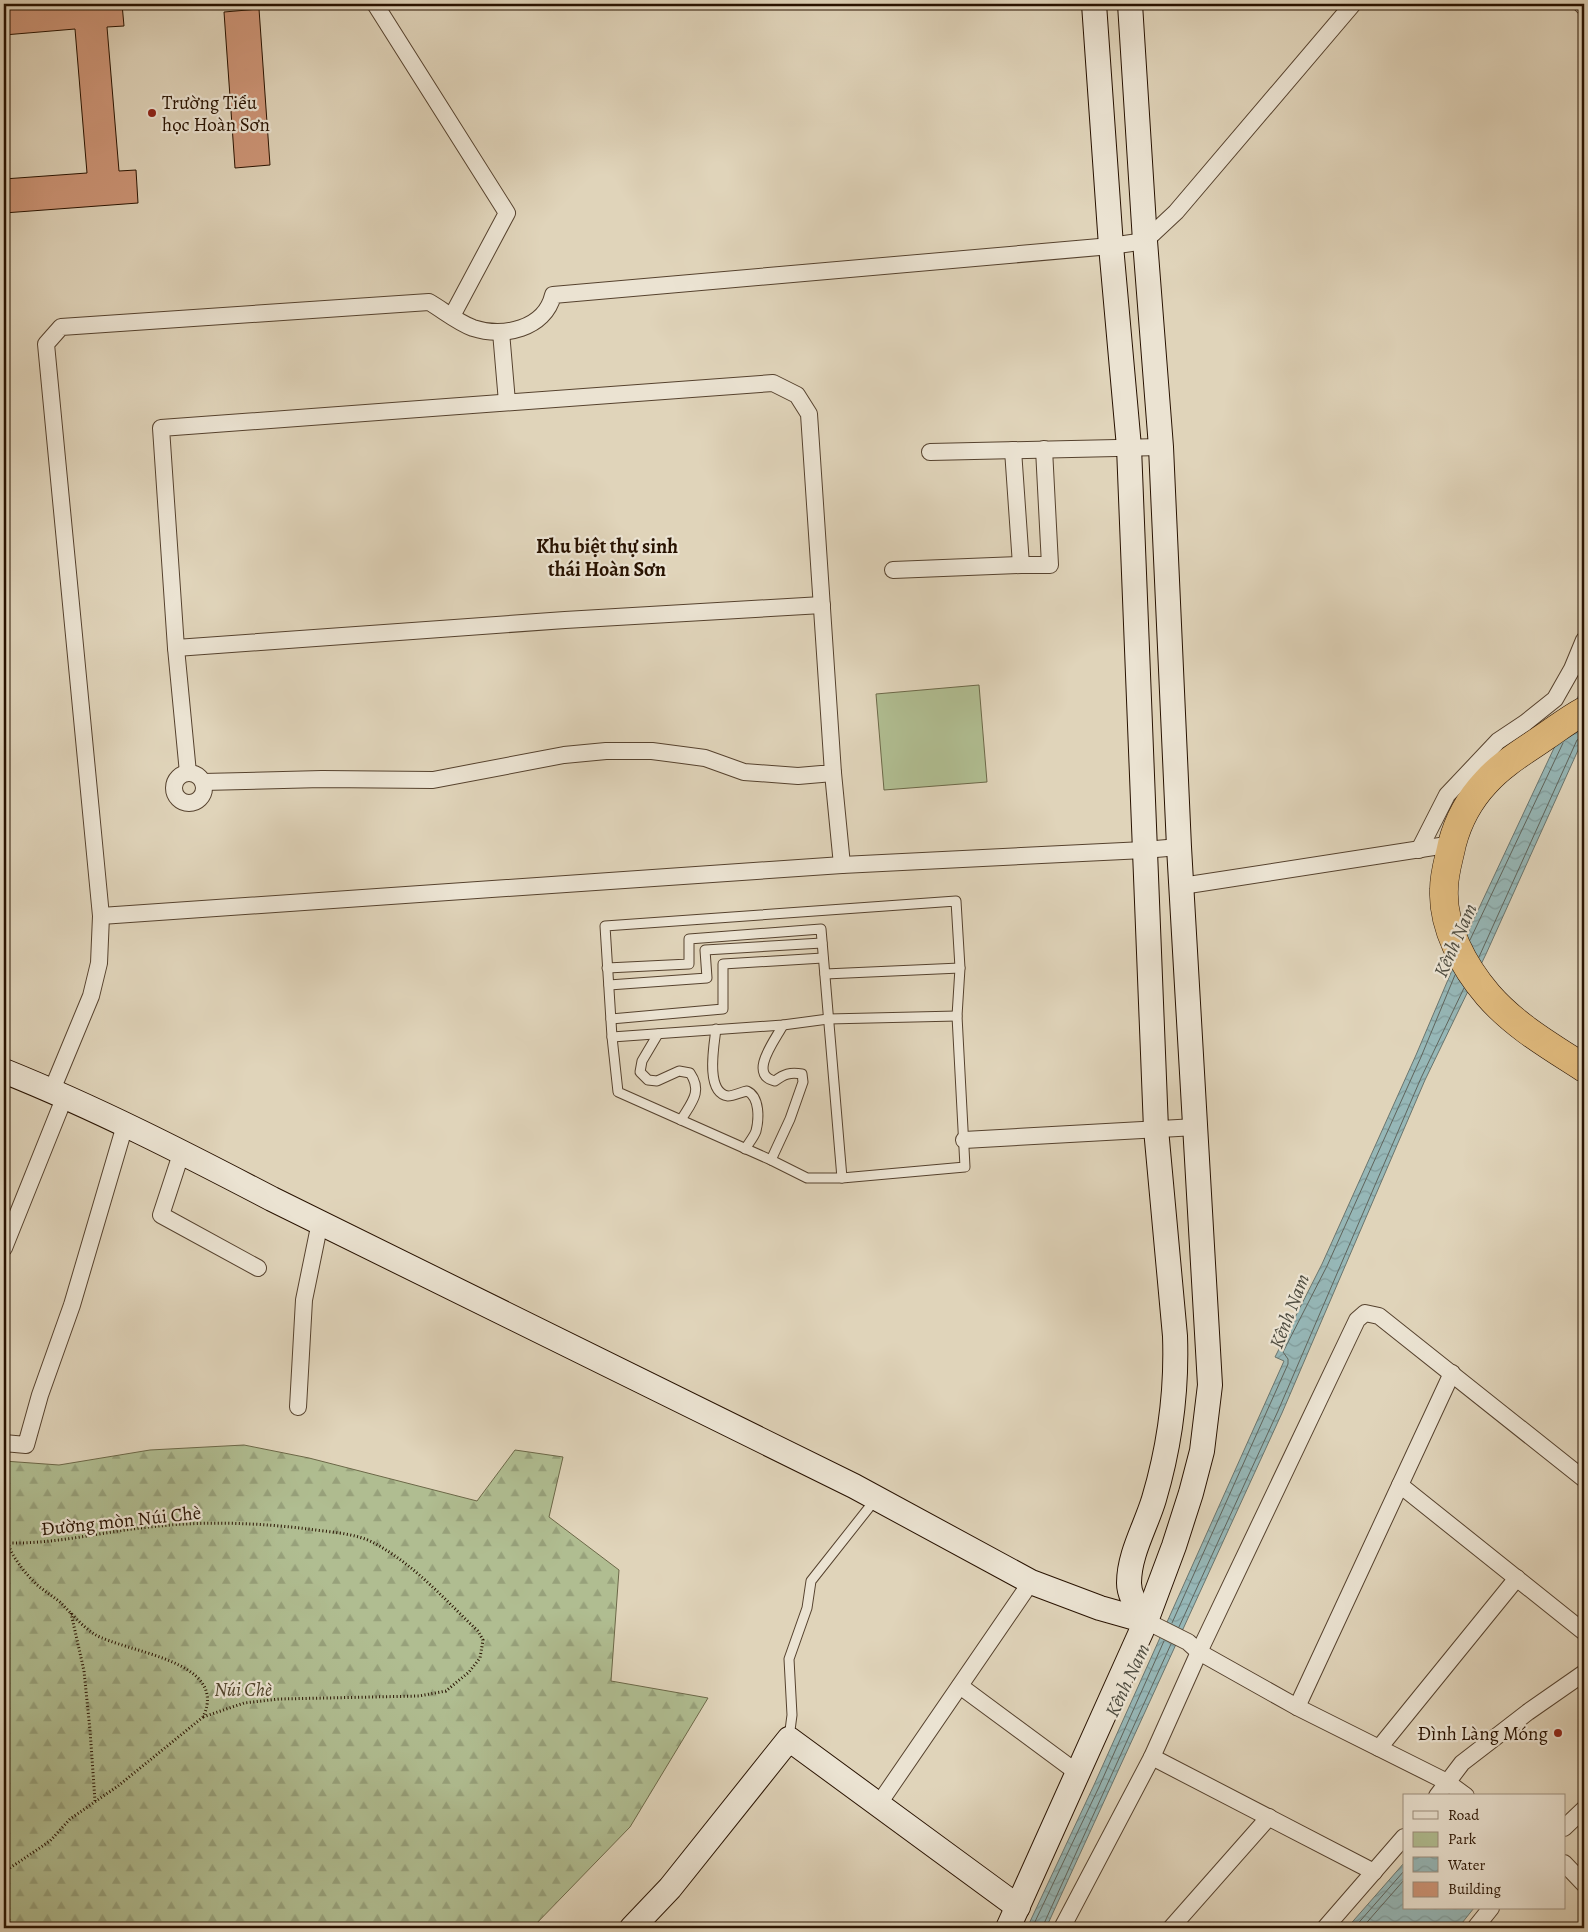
<svg xmlns="http://www.w3.org/2000/svg" width="1588" height="1932" viewBox="0 0 1588 1932" font-family="Alegreya,serif">
<style>
.green{fill:#b0bd91;stroke:#6c6848}
.forest{fill:url(#forest-firs);stroke:#6c6848}
.water{fill:url(#water-waves);stroke:#6a756e}
.lines{fill:none;stroke-linecap:round;stroke-linejoin:round}
.shore{stroke:#5f645c;stroke-width:1}
.building{fill:#cd9577;stroke:#281200}
.lane-casing{stroke:#56422e;stroke-width:11}
.street-casing{stroke:#56422e;stroke-width:18}
.secondary-casing{stroke:#281200;stroke-width:26}
.highway-casing{stroke:#281200;stroke-width:29}
.path{stroke:#281200;stroke-width:3;stroke-dasharray:1 2.5;stroke-linecap:butt}
.lane{stroke:#ebe3d2;stroke-width:9}
.street{stroke:#ebe3d2;stroke-width:16}
.secondary{stroke:#ebe3d2;stroke-width:24}
.highway{stroke:#e0ba7d;stroke-width:28}
.poi-dot{fill:#8f2418;stroke:#ebe3d2;stroke-width:2}
.labels{text-anchor:middle;stroke-width:4.5;stroke-linejoin:round;paint-order:stroke}
.poi-label{font-size:19px;fill:#281200;stroke:#ebe3d2;text-anchor:start}
.street-label{font-size:19px;fill:#281200;stroke:#ebe3d2}
.park-label{font-size:19px;font-style:italic;fill:#51452c;stroke:#ebe3d2}
.neighbourhood-label{font-size:20px;font-weight:bold;fill:#281200;stroke:#ebe3d2}
.water-label{font-size:20px;font-style:italic;fill:#4e4c40;stroke:#ebe3d2}
</style>
<defs>
<pattern id="forest-firs" width="22" height="20" patternUnits="userSpaceOnUse" patternTransform="scale(1.25)"><rect width="22" height="20" fill="#b0bd91"/><path d="M5 1l3.5 6h-7zM16 11l3.5 6h-7z" fill="#97a17b"/></pattern>
<pattern id="water-waves" width="16" height="10" patternUnits="userSpaceOnUse" patternTransform="scale(1.25)"><rect width="16" height="10" fill="#96b7b7"/><path d="M0 5q4-4 8 0t8 0" fill="none" stroke="#819c9c"/></pattern>
</defs>
<rect width="100%" height="100%" fill="#e0d4ba"/>
<filter id="stains"><feTurbulence type="fractalNoise" baseFrequency=".004" numOctaves="4"/><feColorMatrix values="0 0 0 0 .2 0 0 0 0 .09 0 0 0 0 .02 0 0 0 .5 -.17"/></filter>
<radialGradient id="worn" r=".72"><stop offset=".6" stop-color="#630" stop-opacity="0"/><stop offset="1" stop-color="#630" stop-opacity=".3"/></radialGradient>
<path class="green" d="M979 685 987 782 884 790 876 694Z"/>
<path class="forest" d="M244 1445 309 1458 477 1501 515 1450 563 1457 549 1517 619 1570 611 1681 708 1698 630 1827 532 1928H4V1461L59 1465 150 1450Z"/>
<g class="water">
<path d="M1584 684V737L1486 954 1425 1080 1282 1413 1046 1928H1027L1094 1785 1284 1361 1275 1357 1322 1264 1416 1055 1473 921Z"/>
<path d="M1404 1863V1908H1474L1458 1928H1347Z"/>
</g>
<g class="lines">
<g class="shore">
<path d="M1470 940 1563 743"/>
<path d="M1479 957 1577 740 1584 737"/>
<path d="M1172 1623 1288 1364V1359L1283 1352 1327 1266 1421 1057 1455 975"/>
<path d="M1179 1627 1278 1411 1421 1078 1464 988"/>
<path d="M1032 1928 1099 1787 1164 1641"/>
<path d="M1042 1928 1171 1644"/>
<path d="M1354 1928 1404 1871"/>
<path d="M1362 1928 1404 1880"/>
</g>
</g>
<g class="building">
<path d="M4 4H122L124 26 107 27 119 171 136 170 138 203 4 213V179L87 173 75 29 4 35Z"/>
<path d="M259 9 270 165 235 168 224 12Z"/>
</g>
<g class="lines">
<g class="lane-casing">
<g id="lane">
<path d="M956 901 960 968 957 1016 965 1167 842 1178H807L771 1160 618 1092 612 1037 605 926Z"/>
<path d="M607 968 689 964V939L821 929 842 1178"/>
<path d="M825 974 960 968"/>
<path d="M609 985 707 978 705 950 822 943"/>
<path d="M611 1019 723 1009V964L823 958"/>
<path d="M716 1029C714 1045 705 1093 728 1096 734 1096 741 1092 747 1091 760 1097 759 1119 756 1131 754 1137 748 1144 745 1149"/>
<path d="M658 1034 642 1061 640 1072 648 1080 657 1081 679 1071 690 1073C703 1092 691 1103 681 1120"/>
<path d="M612 1037 783 1025 828 1019 957 1016"/>
<path d="M771 1160 790 1119 803 1082 802 1074C790 1072 784 1074 775 1081 747 1075 776 1039 783 1025"/>
<path d="M789 1738 792 1715 789 1659 807 1608 811 1581 875 1500"/>
</g>
</g>
<g class="street-casing">
<g id="street">
<path d="M375 4 507 213 452 316"/>
<path d="M1581 4 1584 7"/>
<path d="M501 332 507 402"/>
<path d="M1013 450 1021 565"/>
<path d="M930 452 1161 447"/>
<path d="M893 570 1021 565H1050L1044 449"/>
<path d="M176 648 565 620 822 605"/>
<circle cx="189" cy="788" r="15"/>
<path d="M188 773 176 648 161 428 773 383 797 395 809 414 833 773 798 776 744 772 705 758 652 751H606L564 755 433 780 322 779 203 782"/>
<path d="M833 773 842 865"/>
<path d="M1179 847 1144 850 842 865 101 916 46 344 61 327 429 302C443 310 457 322 473 328 503 338 545 329 553 295L1111 246 1145 241 1176 212 1353 4"/>
<path d="M1419 850 1447 795 1498 741 1525 723 1555 699 1572 669 1584 640"/>
<path d="M1182 886 1453 844"/>
<path d="M52 1090 91 996 99 963 101 916"/>
<path d="M964 1140 1196 1127"/>
<path d="M182 1151 161 1215 258 1268"/>
<path d="M4 1248 65 1096"/>
<path d="M298 1407 304 1300 320 1222"/>
<path d="M4 1443 26 1445 40 1395 72 1305 125 1125"/>
<path d="M1400 1485 1584 1632"/>
<path d="M1146 1621 1188 1642 1199 1652 1297 1707 1447 1782 1466 1796"/>
<path d="M960 1686 1079 1774"/>
<path d="M1297 1707 1452 1373"/>
<path d="M1379 1748 1517 1578"/>
<path d="M1152 1757 1374 1872"/>
<path d="M1437 1796 1462 1763 1528 1712 1584 1673"/>
<path d="M878 1805 1031 1582"/>
<path d="M1564 1828 1584 1809"/>
<path d="M1564 1863 1584 1884"/>
<path d="M1062 1928 1152 1757 1199 1652 1357 1320 1365 1313 1379 1316 1584 1479"/>
<path d="M1171 1928 1269 1817"/>
<path d="M1325 1928 1404 1837"/>
<path d="M1475 1928 1491 1908"/>
</g>
</g>
<g class="secondary-casing">
<g id="secondary">
<path d="M1094 4 1111 246 1129 447 1156 1129 1175 1336C1177 1392 1170 1445 1154 1499 1146 1526 1129 1554 1129 1583 1129 1597 1139 1609 1146 1621"/>
<path d="M4 1071C96 1108 184 1153 272 1199L854 1486 1031 1582 1100 1608 1146 1621"/>
<path d="M632 1928 670 1888 789 1739 1018 1907"/>
<path d="M1008 1928 1146 1621 1174 1546 1191 1493 1202 1451 1210 1385 1179 847 1161 447 1145 241 1130 4"/>
</g>
</g>
<g class="highway-casing">
<path id="highway" d="M1584 711C1571 718 1559 727 1546 736 1526 750 1503 763 1486 782 1470 799 1458 821 1452 844 1449 859 1444 873 1444 889 1442 927 1464 967 1488 995 1515 1026 1550 1046 1584 1068"/>
</g>
<g class="path">
<path d="M4 1525C7 1533 7 1543 11 1551 17 1563 27 1575 36 1584 44 1591 53 1596 61 1603 71 1613 82 1626 94 1634 126 1653 230 1660 203 1717L118 1786 70 1819 50 1841 4 1872"/>
<path d="M9 1543C60 1544 109 1530 160 1526 208 1521 259 1523 308 1529 328 1532 356 1533 374 1543 415 1565 445 1600 478 1631L483 1640 480 1658 469 1672 446 1691 419 1696 279 1699 244 1703 203 1717"/>
<path d="M71 1613 84 1671 90 1730 95 1801"/>
<path d="M4 1910 13 1928"/>
</g>
<use href="#lane" class="lane"/>
<use href="#street" class="street"/>
<use href="#secondary" class="secondary"/>
<use href="#highway" class="highway"/>
</g>
<g class="poi-dot">
<circle cx="152" cy="113" r="5"/>
<circle cx="1558" cy="1733" r="5"/>
</g>
<g class="labels">
<g class="poi-label">
<text x="162" y="109">Trường Tiểu<tspan x="162" dy="22">học Hoàn Sơn</tspan></text>
<text x="1548" y="1740" text-anchor="end">Đình Làng Móng</text>
</g>
<g class="street-label">
<text transform="translate(121 1520) rotate(-6)" y="7">Đường mòn Núi Chè</text>
</g>
<g class="park-label">
<text x="243" y="1696">Núi Chè</text>
</g>
<g class="neighbourhood-label">
<text x="607" y="553">Khu biệt thự sinh<tspan x="607" dy="23">thái Hoàn Sơn</tspan></text>
</g>
<g class="water-label">
<text transform="translate(1455 940) rotate(-66)" y="7">Kênh Nam</text>
<text transform="translate(1289 1311) rotate(-69)" y="7">Kênh Nam</text>
<text transform="translate(1127 1680) rotate(-65)" y="7">Kênh Nam</text>
</g>
</g>
<rect width="1588" height="1932" fill="none" stroke="#e0d4ba" stroke-width="20"/>
<rect x="5" y="5" width="1578" height="1922" fill="none" stroke="#281200" stroke-width="2.5"/>
<rect x="10" y="10" width="1568" height="1912" fill="none" stroke="#281200"/>
<rect x="1403" y="1794" width="162" height="115" fill="#ebe3d2" stroke="#9d8f7e"/>
<rect x="1413" y="1811" width="25" height="8" fill="#ebe3d2" stroke="#9d8f7e"/>
<text x="1448" y="1820" font-size="15" fill="#281200">Road</text>
<rect x="1413" y="1832" width="25" height="15" fill="#b0bd91" stroke="#9d8f7e"/>
<text x="1448" y="1844" font-size="15" fill="#281200">Park</text>
<rect x="1413" y="1857" width="25" height="15" fill="url(#water-waves)" stroke="#9d8f7e"/>
<text x="1448" y="1870" font-size="15" fill="#281200">Water</text>
<rect x="1413" y="1882" width="25" height="15" fill="#cd9577" stroke="#9d8f7e"/>
<text x="1448" y="1894" font-size="15" fill="#281200">Building</text>
<rect width="100%" height="100%" filter="url(#stains)"/>
<rect width="100%" height="100%" fill="url(#worn)"/>
</svg>
